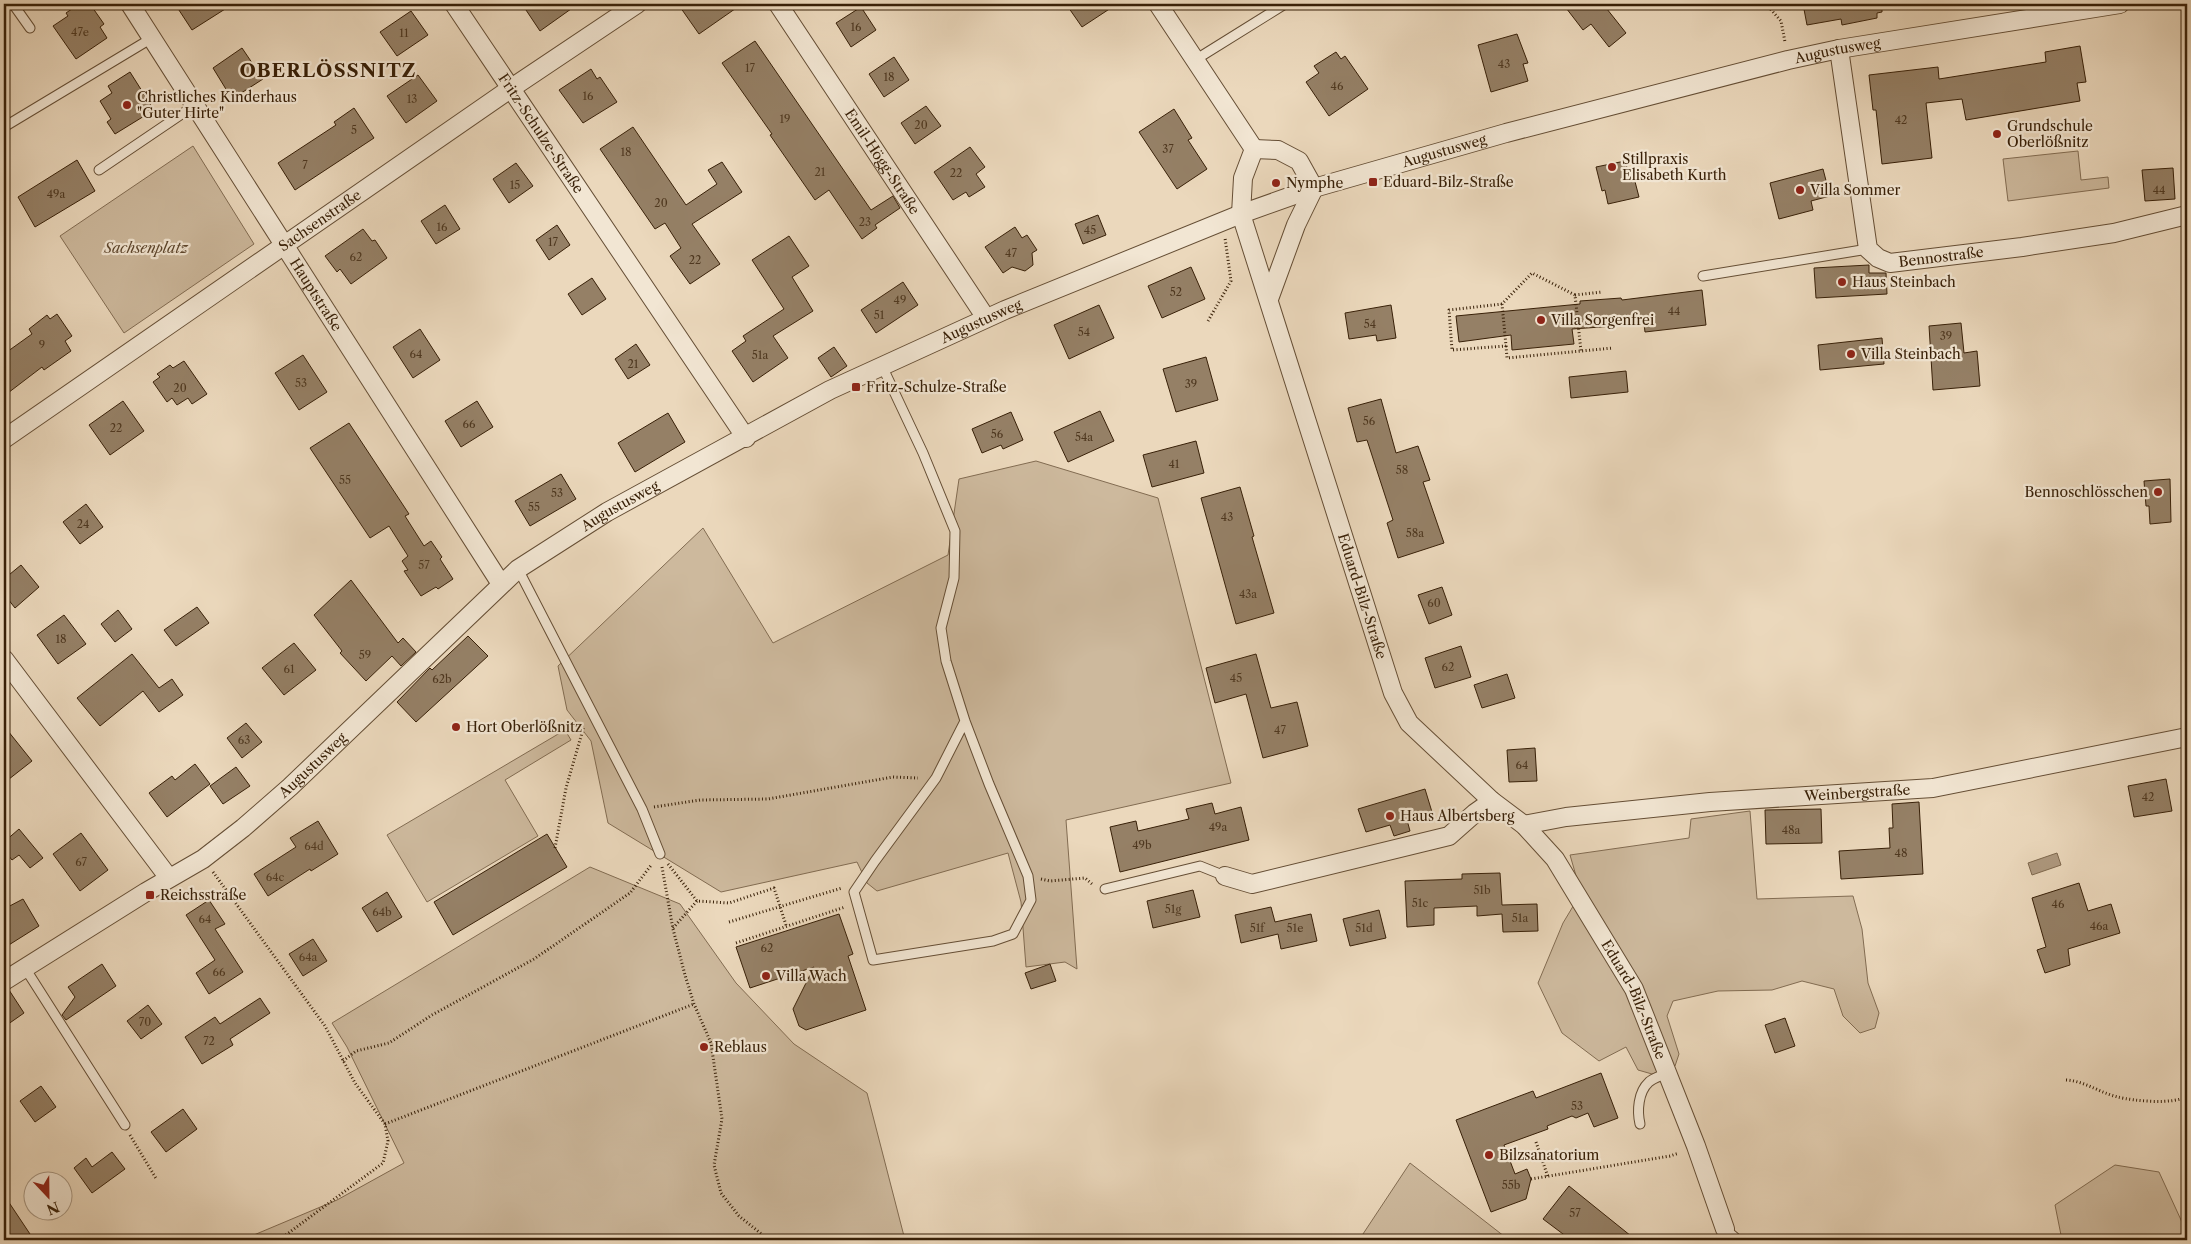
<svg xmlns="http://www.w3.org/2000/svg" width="2191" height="1244" viewBox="0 0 2191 1244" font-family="'Libre Caslon Text',serif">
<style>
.green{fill:#cdb99d;stroke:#826c52}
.water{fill:#ae997f;stroke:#7f694f}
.building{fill:#958066;stroke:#382008}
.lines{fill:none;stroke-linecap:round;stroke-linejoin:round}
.service-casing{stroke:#654e35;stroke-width:11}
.minor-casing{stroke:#654e35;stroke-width:20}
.path{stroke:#382008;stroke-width:3;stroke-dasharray:1 2.5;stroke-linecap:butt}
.service{stroke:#f2e6d3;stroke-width:9}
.minor{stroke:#f2e6d3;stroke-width:18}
.poi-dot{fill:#8f2418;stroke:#f2e6d3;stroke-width:2}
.labels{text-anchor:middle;stroke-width:4.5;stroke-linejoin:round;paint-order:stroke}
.number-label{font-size:11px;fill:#4f3820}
.street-label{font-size:14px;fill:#382008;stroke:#f2e6d3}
.poi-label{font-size:14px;fill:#382008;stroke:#f2e6d3;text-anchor:start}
.park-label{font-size:14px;font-style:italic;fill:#5d462d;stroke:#f2e6d3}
.district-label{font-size:19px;font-weight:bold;letter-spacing:1px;fill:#382008;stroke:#f2e6d3}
</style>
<rect width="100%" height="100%" fill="#ebd8bc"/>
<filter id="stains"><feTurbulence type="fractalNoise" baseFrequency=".004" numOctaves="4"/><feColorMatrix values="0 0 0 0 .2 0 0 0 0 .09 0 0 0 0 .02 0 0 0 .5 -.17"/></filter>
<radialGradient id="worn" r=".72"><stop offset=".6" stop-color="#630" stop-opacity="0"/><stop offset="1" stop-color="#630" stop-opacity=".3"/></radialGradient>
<g class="green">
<path d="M193 146 254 244 124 333 60 236Z"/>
<path d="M2078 151 2081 180 2108 177 2109 188 2008 201 2003 159Z"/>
<path d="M1036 461 1158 498 1231 783 1066 820 1077 969 1065 962 1026 967 1021 902 1008 853 877 891 867 883 857 862 721 892 608 823 591 741 567 710 558 666 703 528 773 643 948 555 959 479Z"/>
<path d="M565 730 571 740 505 780 538 836 427 902 387 835Z"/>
<path d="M1750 811 1757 899 1853 896 1862 929 1868 983 1879 1013 1875 1028 1860 1033 1843 1016 1834 989 1802 981 1772 990 1718 991 1673 1001 1667 1016 1679 1054 1675 1066 1652 1074 1638 1070 1626 1047 1599 1061 1562 1033 1538 983 1563 923 1581 893 1570 855 1689 838 1691 819Z"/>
<path d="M590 867 680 904 736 983 794 1044 867 1093 905 1240H242L337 1200 404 1163 347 1047 332 1023Z"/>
<path d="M1410 1163 1509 1240H1359Z"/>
<path d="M2115 1165 2159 1172 2187 1233V1240H2062L2055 1205Z"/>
</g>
<path class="water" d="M2057 853 2061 865 2032 875 2028 863Z"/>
<g class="building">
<path d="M79 4H90L104 24 100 27 107 38 76 59 53 26 68 16 66 13Z"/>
<path d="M175 4H233L192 30Z"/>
<path d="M522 4H578L540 31Z"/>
<path d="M678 4H742L699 34Z"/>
<path d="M1066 4H1117L1082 27Z"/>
<path d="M1563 4H1603L1626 33 1609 47 1591 24 1583 30Z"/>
<path d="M1803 4H1882V12L1877 13V18L1842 25 1841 19 1807 25Z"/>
<path d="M861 7 876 30 851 47 836 23Z"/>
<path d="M411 11 428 35 397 56 380 32Z"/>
<path d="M1517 34 1528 63 1523 64 1528 81 1491 92 1478 45Z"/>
<path d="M755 41 871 210 893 196 900 208 875 225 877 228 862 239 829 190 815 200 770 135 772 134 722 63Z"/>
<path d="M2080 46 2086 82 2077 83 2080 101 1966 120 1962 99 1926 103 1932 158 1882 164 1876 110H1873L1869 75 1938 67 1939 79 2046 62 2045 52Z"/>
<path d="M242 48 263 79 232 99 213 68Z"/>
<path d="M1336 52 1341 59 1345 56 1368 89 1329 116 1306 82 1319 73 1314 66Z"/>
<path d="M894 57 909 80 884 97 869 74Z"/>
<path d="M591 69 597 79 600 77 617 102 583 123 559 90Z"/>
<path d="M130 72 154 110 115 134 107 122 111 119 100 101 112 93 108 86Z"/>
<path d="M418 75 437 101 406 123 387 96Z"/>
<path d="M926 106 941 126 915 144 901 123Z"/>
<path d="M354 108 374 138 295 190 278 163 336 125 334 122Z"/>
<path d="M1174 109 1192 138 1188 140 1207 169 1177 189 1139 132Z"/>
<path d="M633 127 686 205 717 184 708 170 722 162 742 192 692 224 720 264 690 284 670 256 681 248 665 223 655 229 600 149Z"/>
<path d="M970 147 985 167 976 174 985 187 969 197 966 192 953 200 934 172Z"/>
<path d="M77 160 95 191 35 227 18 197Z"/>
<path d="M1625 161 1628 171 1632 170 1639 197 1608 204 1605 190 1602 191 1596 167Z"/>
<path d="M516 163 533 186 509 203 493 179Z"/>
<path d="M2173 168 2175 199 2145 201 2142 170Z"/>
<path d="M1823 169 1830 196 1811 201 1813 210 1779 219 1770 183Z"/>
<path d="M445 205 460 229 436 244 421 221Z"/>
<path d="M1098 215 1106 235 1083 244 1075 224Z"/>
<path d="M557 225 570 245 549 260 536 240Z"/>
<path d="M1015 227 1022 238 1027 235 1037 250 1032 253 1033 265 1025 271 1012 267 1003 273 985 247Z"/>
<path d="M363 229 372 241 375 240 387 258 351 284 340 269 337 272 325 256Z"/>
<path d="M789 236 809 266 792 277 813 311 773 336 788 358 753 382 732 351 746 341 743 336 784 309 752 260Z"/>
<path d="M1869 265V273H1886L1887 294 1816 298 1814 268Z"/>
<path d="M1191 267 1205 299 1162 318 1148 286Z"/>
<path d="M592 278 606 299 582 315 568 294Z"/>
<path d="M903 282 918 305 876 333 861 310Z"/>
<path d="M1702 290 1706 325 1645 332 1644 324 1572 329 1574 344 1512 350 1511 335 1459 342 1456 316 1580 304V301L1621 298 1622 300Z"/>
<path d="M1099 305 1114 338 1069 359 1054 325Z"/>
<path d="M1391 305 1396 338 1377 341 1376 335 1349 339 1345 313Z"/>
<path d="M57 314 72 336 65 341 71 351 44 370 42 367 4 396V354L32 334 29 329 47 315 50 319Z"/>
<path d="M1961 323 1964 353 1977 351 1980 386 1933 390 1929 326Z"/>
<path d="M420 329 440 360 413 378 393 347Z"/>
<path d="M1882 338 1884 364 1820 370 1818 345Z"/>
<path d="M636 344 650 365 628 379 615 359Z"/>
<path d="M834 347 847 366 831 377 818 358Z"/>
<path d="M303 355 327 392 299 410 275 373Z"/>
<path d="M1206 357 1218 400 1176 412 1163 369Z"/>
<path d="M184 361 207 394 192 404 188 398 177 405 172 398 167 402 153 382 160 377 157 374 170 365 173 368Z"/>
<path d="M1626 371 1628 392 1571 398 1569 377Z"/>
<path d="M1381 399 1396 453 1418 446 1430 480 1423 482 1444 543 1398 558 1387 523 1393 520 1367 440 1357 442 1348 408Z"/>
<path d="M123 401 144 431 110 455 89 425Z"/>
<path d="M477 401 493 427 461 447 445 421Z"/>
<path d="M1100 411 1114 441 1068 462 1054 432Z"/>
<path d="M1011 412 1023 440 1003 449 1001 445 982 453 972 429Z"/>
<path d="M668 413 685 442 635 472 618 443Z"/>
<path d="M349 423 409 514 405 516 424 546 431 541 442 557 440 559 453 579 438 589 436 587 421 596 404 571 408 570 402 561 408 556 389 526 370 538 310 448Z"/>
<path d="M1196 441 1204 473 1152 487 1143 455Z"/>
<path d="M561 474 576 499 530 526 515 501Z"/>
<path d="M2170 479 2171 522 2150 524 2149 506H2146L2144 481Z"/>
<path d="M1240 487 1254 536 1252 537 1274 613 1236 624 1201 498Z"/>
<path d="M86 504 103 527 80 544 63 522Z"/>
<path d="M21 565 39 587 15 608 4 594V579Z"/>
<path d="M351 580 398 643 403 638 416 652 401 666 392 656 366 681 340 653 342 651 314 615Z"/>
<path d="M1442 587 1452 615 1429 624 1418 595Z"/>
<path d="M197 607 209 623 176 646 164 630Z"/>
<path d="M118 610 132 629 115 642 101 624Z"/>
<path d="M64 615 86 644 58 664 37 635Z"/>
<path d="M468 636 488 656 416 722 397 702 430 668 432 670Z"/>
<path d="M294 643 316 670 284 695 262 668Z"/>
<path d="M1461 646 1471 677 1435 688 1425 658Z"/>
<path d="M132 654 159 688 172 679 183 695 159 712 143 691 100 726 77 698Z"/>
<path d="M1256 654 1271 708 1297 702 1308 746 1263 758 1246 694 1215 703 1206 668Z"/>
<path d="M1507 674 1515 698 1482 708 1474 685Z"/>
<path d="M246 723 262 742 242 758 227 738Z"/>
<path d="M4 726 32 761 4 783Z"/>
<path d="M1535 748 1537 781 1509 782 1507 750Z"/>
<path d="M195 764 210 784 167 817 149 793 172 776 175 780Z"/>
<path d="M236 767 250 786 223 804 210 786Z"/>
<path d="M2166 779 2172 811 2134 817 2128 786Z"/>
<path d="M1425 789 1432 812 1407 820 1410 831 1394 836 1390 825 1366 832 1358 809Z"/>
<path d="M1919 802 1923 874 1841 879 1839 851 1890 848 1889 828H1893L1892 804Z"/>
<path d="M1212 803 1215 814 1241 807 1249 840 1120 872 1110 827 1136 821 1138 831 1189 819 1186 809Z"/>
<path d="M1821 809 1822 843 1766 844 1765 810Z"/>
<path d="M318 821 338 854 311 871 310 869 268 896 254 874 296 847 290 838Z"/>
<path d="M19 829 43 858 30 868 19 855 12 860 4 850V842Z"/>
<path d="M81 833 108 870 80 891 53 854Z"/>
<path d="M547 834 567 867 453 935 434 902Z"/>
<path d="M1500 873 1502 905 1537 904 1538 931 1503 932 1502 914 1477 916V906L1434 908V925L1407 927 1405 881 1462 879V874Z"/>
<path d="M2079 883 2088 911 2111 904 2120 933 2068 949 2070 965 2045 973 2037 950 2046 947 2032 898Z"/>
<path d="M1193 890 1200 917 1153 928 1147 901Z"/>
<path d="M387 892 402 917 377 932 362 908Z"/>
<path d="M23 899 39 926 4 948V909Z"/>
<path d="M209 900 225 924 215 929 243 972 209 994 196 973 215 960 186 915Z"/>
<path d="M1271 907 1275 922 1311 914 1317 941 1281 949 1278 934 1241 943 1235 915Z"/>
<path d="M1379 910 1386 938 1350 946 1343 919Z"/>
<path d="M839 914 853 954 848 956 866 1010 806 1030 799 1026 793 1009 814 967 750 988 736 947Z"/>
<path d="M313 939 327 961 303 976 289 954Z"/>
<path d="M102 964 116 986 66 1020 62 1015 75 997 68 987Z"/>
<path d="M1050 964 1056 981 1031 989 1025 973Z"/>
<path d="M9 990 24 1013 4 1027V992Z"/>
<path d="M260 998 270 1013 230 1039 233 1045 202 1064 185 1037 215 1017 220 1024Z"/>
<path d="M148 1005 162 1024 141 1039 127 1021Z"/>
<path d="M1785 1018 1795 1046 1775 1053 1765 1025Z"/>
<path d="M1601 1073 1618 1118 1594 1127 1588 1113 1576 1118 1572 1116 1547 1126 1548 1129 1504 1145 1515 1174 1527 1169 1531 1179 1526 1199 1491 1212 1456 1120 1533 1091 1536 1098Z"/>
<path d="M41 1086 56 1107 35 1122 20 1101Z"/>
<path d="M183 1109 197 1129 166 1152 151 1132Z"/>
<path d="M112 1152 125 1169 92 1193 74 1168 86 1158 92 1167Z"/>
<path d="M1569 1186 1595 1207 1636 1240H1571L1543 1219Z"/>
<path d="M4 1195 34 1240H4Z"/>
</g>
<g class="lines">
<g class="service-casing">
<g id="service">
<path d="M13 4 30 28"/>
<path d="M1195 60 1285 4"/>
<path d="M4 127 152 38"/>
<path d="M99 170 195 105"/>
<path d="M1703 276 1868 249"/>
<path d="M882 366 923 453 955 531 954 578 941 628 946 661 965 721 989 784 1028 876 1031 900 1013 934 993 941 873 960 854 892 875 861 936 778 965 721"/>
<path d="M518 569 642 809 660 854"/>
<path d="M1105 889 1200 866 1225 876"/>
<path d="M25 968 125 1125"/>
<path d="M1640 1124C1637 1111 1638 1092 1649 1082 1653 1078 1661 1076 1667 1073"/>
<path d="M1725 1229 1738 1240"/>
</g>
</g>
<g class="minor-casing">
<g id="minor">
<path id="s1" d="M130 4 501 584"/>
<path id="s2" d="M454 4 746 438"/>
<path id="s3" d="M778 4 986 318"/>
<path d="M1158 4 1254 149"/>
<path id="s4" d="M1839 49 1868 249 1878 258 1890 263 2022 247 2114 233 2187 215"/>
<path id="s5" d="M1254 149 1243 178 1241 214 1393 693 1409 723 1492 801 1524 825 1555 859 1634 989 1696 1146 1725 1229"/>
<path d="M1254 149 1278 150 1299 161 1314 188"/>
<path d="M1269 299 1296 225 1314 188"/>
<path id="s6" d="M4 439 510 89 637 4"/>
<path d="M4 659 169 878"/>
<path id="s7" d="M1524 825 1566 817 1710 802 1933 788 2187 737"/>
<path d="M1225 876 1252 884 1449 836 1475 813 1492 801"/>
<path id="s8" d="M4 981 146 892 203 859 243 828 290 787 518 569 607 512 830 390 1005 310 1241 214 1314 188 1506 133 1788 60 1839 49 2120 4"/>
</g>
</g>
<g class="path">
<path d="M1766 4 1781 21 1785 42"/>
<path d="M1575 295 1602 292"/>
<path d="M1502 304 1449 310 1452 350 1506 346 1502 304 1532 273 1575 295 1581 351"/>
<path d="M1208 321 1231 281 1225 238"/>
<path d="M1506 346 1507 358 1613 348"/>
<path d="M654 807 700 800 768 799 893 777 918 778"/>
<path d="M555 848 566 788 584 726"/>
<path d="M668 864 697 901 729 903 774 888 786 925"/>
<path d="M662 867 673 929 685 975 694 1004 711 1043 722 1119 714 1165 721 1193 739 1216 769 1240"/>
<path d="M213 872 325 1026 355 1083 385 1124 388 1141 383 1163 279 1240"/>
<path d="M1041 879 1050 881 1085 878 1092 884"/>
<path d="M729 922 842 888"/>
<path d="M673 928 697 901"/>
<path d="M736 943 845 907"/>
<path d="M343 1061 356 1051 389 1043 432 1015 534 959 630 893 652 864"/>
<path d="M2066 1080C2085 1081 2100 1093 2118 1097 2133 1101 2175 1105 2187 1096"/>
<path d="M385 1124 694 1004"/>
<path d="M130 1135 157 1180"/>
<path d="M1536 1142 1548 1177"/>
<path d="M1531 1179 1670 1156 1679 1153"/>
</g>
<use href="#service" class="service"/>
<use href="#minor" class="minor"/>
</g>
<g class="poi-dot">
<circle cx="127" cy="105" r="5"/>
<circle cx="1997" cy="134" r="5"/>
<circle cx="1612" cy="167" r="5"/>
<rect x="1368" y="177" width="10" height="10" rx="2.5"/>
<circle cx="1276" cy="183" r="5"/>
<circle cx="1800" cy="190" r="5"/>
<circle cx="1842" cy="282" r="5"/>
<circle cx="1541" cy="320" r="5"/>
<circle cx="1851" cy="354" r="5"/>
<rect x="851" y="382" width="10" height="10" rx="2.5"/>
<circle cx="2158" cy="492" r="5"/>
<circle cx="456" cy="727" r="5"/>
<circle cx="1390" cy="816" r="5"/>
<rect x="145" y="890" width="10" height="10" rx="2.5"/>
<circle cx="766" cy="976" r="5"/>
<circle cx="704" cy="1047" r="5"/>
<circle cx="1489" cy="1155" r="5"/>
</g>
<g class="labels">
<g class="number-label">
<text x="856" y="31">16</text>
<text x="80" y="36">47e</text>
<text x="404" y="37">11</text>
<text x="1504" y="68">43</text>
<text x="750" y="72">17</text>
<text x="889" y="81">18</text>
<text x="1337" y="90">46</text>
<text x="588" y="100">16</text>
<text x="412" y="103">13</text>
<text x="785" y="123">19</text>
<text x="1901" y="124">42</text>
<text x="921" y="129">20</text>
<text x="354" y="134">5</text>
<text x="1168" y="153">37</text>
<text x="626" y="156">18</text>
<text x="305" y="169">7</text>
<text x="820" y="176">21</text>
<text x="956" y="177">22</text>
<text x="515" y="189">15</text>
<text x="2159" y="194">44</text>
<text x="56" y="198">49a</text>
<text x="661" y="207">20</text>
<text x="865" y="226">23</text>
<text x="442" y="231">16</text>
<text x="1090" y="234">45</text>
<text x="553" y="246">17</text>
<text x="1011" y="257">47</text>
<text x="356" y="261">62</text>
<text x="695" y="264">22</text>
<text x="1176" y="296">52</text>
<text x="900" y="304">49</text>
<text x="1674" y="315">44</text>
<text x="879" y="319">51</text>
<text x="1370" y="328">54</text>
<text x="1084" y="336">54</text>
<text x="1946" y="340">39</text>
<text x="42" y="349">9</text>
<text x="416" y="358">64</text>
<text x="760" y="359">51a</text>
<text x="633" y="368">21</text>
<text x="301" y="387">53</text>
<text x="1191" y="388">39</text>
<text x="180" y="392">20</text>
<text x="1369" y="425">56</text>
<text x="469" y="428">66</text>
<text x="116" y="432">22</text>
<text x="997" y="438">56</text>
<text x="1084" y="441">54a</text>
<text x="1174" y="468">41</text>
<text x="1402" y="474">58</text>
<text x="345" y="484">55</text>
<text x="557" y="497">53</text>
<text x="534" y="511">55</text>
<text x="1227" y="521">43</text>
<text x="83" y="528">24</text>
<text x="1415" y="537">58a</text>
<text x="424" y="569">57</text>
<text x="1248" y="598">43a</text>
<text x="1434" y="607">60</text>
<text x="61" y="643">18</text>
<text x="365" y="659">59</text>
<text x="1448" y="671">62</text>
<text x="289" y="673">61</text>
<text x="1236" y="682">45</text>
<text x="442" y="683">62b</text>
<text x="1280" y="734">47</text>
<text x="244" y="744">63</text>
<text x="1522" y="769">64</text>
<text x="2148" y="801">42</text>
<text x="1218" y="831">49a</text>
<text x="1791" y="834">48a</text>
<text x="1142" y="849">49b</text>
<text x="314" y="850">64d</text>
<text x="1901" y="857">48</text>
<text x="81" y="866">67</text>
<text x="275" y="881">64c</text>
<text x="1482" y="894">51b</text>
<text x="1420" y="907">51c</text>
<text x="2058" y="908">46</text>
<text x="1173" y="913">51g</text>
<text x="382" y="916">64b</text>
<text x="1520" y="922">51a</text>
<text x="205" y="923">64</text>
<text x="2099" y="930">46a</text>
<text x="1257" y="932">51f</text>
<text x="1295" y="932">51e</text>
<text x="1364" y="932">51d</text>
<text x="767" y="952">62</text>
<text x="308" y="961">64a</text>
<text x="219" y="976">66</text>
<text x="145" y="1026">70</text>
<text x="209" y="1045">72</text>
<text x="1577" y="1110">53</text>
<text x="1511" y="1189">55b</text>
<text x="1575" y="1217">57</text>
</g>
<g class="street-label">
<text dy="5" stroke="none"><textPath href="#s8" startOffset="2088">Augustusweg</textPath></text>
<text dy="5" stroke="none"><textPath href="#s2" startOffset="156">Fritz-Schulze-Straße</textPath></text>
<text dy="5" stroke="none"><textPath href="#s8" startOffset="1682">Augustusweg</textPath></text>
<text dy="5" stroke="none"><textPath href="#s3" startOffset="189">Emil-Högg-Straße</textPath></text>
<text dy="5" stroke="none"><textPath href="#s6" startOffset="384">Sachsenstraße</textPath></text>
<text dy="5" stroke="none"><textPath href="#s4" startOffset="280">Bennostraße</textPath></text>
<text dy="5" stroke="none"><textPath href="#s1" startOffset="345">Hauptstraße</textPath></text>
<text dy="5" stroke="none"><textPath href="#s8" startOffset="1188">Augustusweg</textPath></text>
<text dy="5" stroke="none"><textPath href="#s8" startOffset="782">Augustusweg</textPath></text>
<text dy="5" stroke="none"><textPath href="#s5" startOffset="468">Eduard-Bilz-Straße</textPath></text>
<text dy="5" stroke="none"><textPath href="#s8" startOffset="378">Augustusweg</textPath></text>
<text dy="5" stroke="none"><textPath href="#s7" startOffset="335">Weinbergstraße</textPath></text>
<text dy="5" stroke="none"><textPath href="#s5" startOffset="965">Eduard-Bilz-Straße</textPath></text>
</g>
<g class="poi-label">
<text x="137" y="102">Christliches Kinderhaus<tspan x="137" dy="16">"Guter Hirte"</tspan></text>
<text x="2007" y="131">Grundschule<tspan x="2007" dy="16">Oberlößnitz</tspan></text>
<text x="1622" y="164">Stillpraxis<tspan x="1622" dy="16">Elisabeth Kurth</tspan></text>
<text x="1383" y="187">Eduard-Bilz-Straße</text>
<text x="1286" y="188">Nymphe</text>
<text x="1810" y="195">Villa Sommer</text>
<text x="1852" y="287">Haus Steinbach</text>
<text x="1551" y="325">Villa Sorgenfrei</text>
<text x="1861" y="359">Villa Steinbach</text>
<text x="866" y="392">Fritz-Schulze-Straße</text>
<text x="2148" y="497" text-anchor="end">Bennoschlösschen</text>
<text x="466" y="732">Hort Oberlößnitz</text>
<text x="1400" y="821">Haus Albertsberg</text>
<text x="160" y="900">Reichsstraße</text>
<text x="776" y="981">Villa Wach</text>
<text x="714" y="1052">Reblaus</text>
<text x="1499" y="1160">Bilzsanatorium</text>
</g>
<g class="park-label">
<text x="146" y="253">Sachsenplatz</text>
</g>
<g class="district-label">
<text x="328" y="77">OBERLÖSSNITZ</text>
</g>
</g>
<rect width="2191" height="1244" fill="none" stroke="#ebd8bc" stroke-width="20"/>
<rect x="5" y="5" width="2181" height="1234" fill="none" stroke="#382008" stroke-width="2.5"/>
<rect x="10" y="10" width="2171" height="1224" fill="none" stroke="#382008"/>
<g transform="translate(48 1196) rotate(158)"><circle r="24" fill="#f2e6d3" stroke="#a89782"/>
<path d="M0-4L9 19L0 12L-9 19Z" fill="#8f2418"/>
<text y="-8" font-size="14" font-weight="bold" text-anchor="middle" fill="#382008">N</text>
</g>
<rect width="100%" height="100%" filter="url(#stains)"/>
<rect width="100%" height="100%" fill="url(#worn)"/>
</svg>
